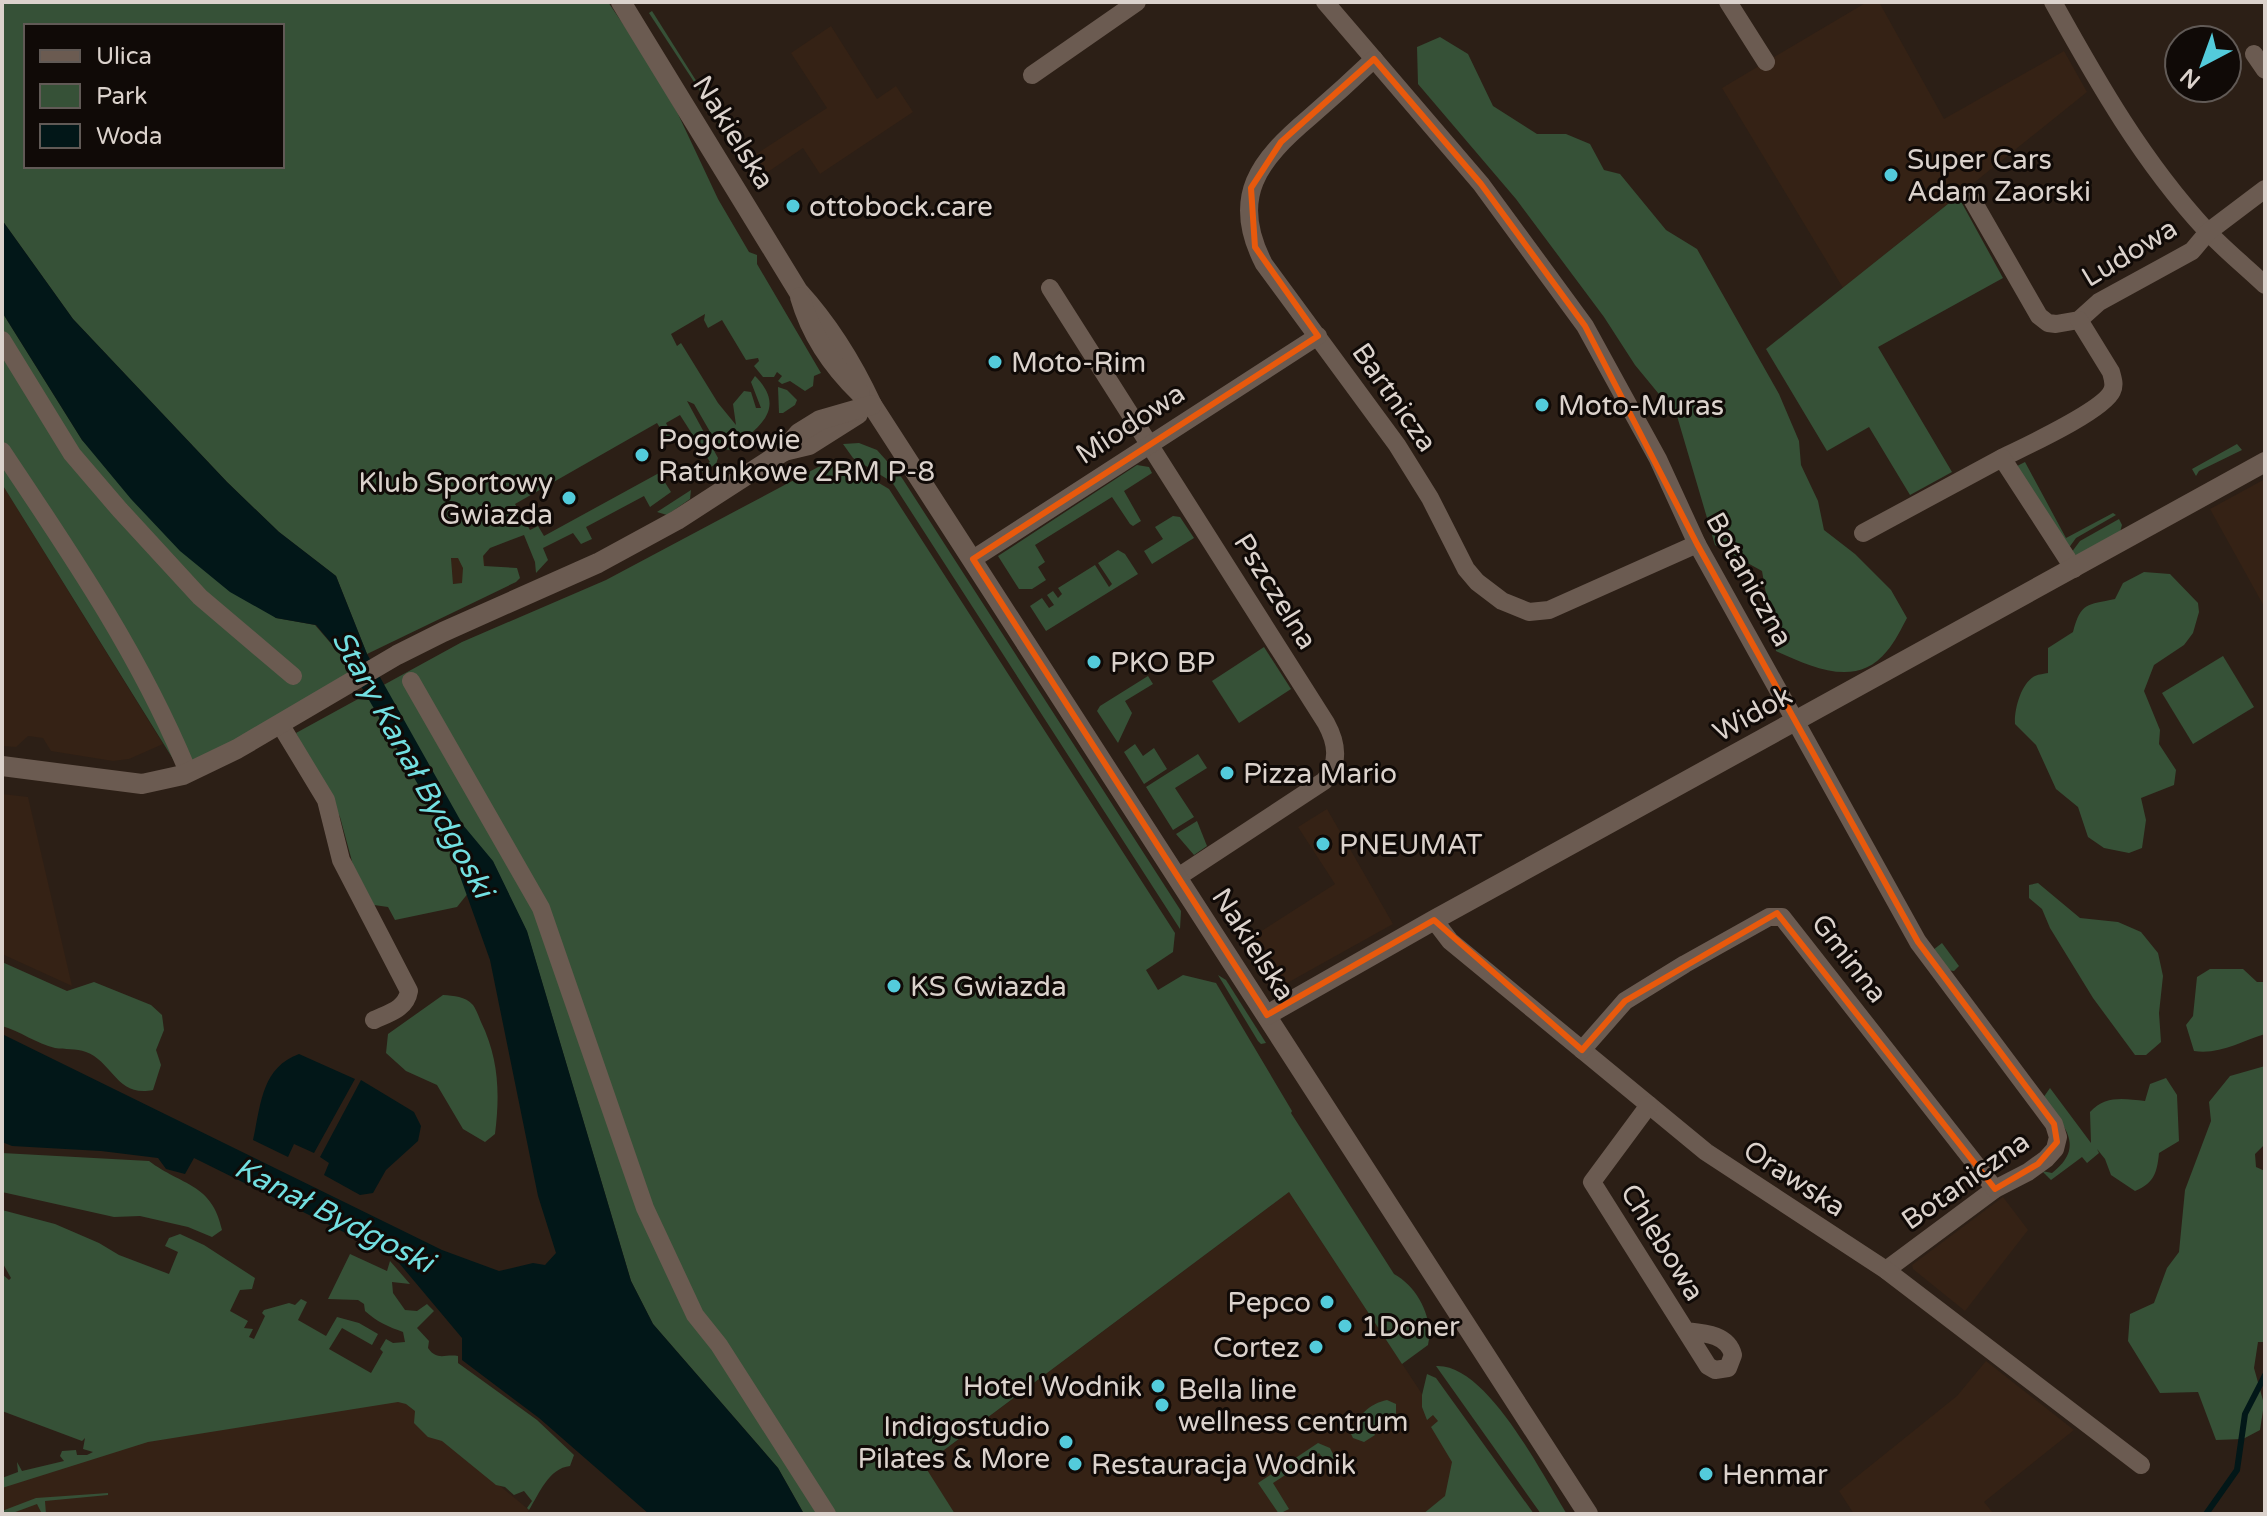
<svg xmlns="http://www.w3.org/2000/svg" width="2267" height="1516" viewBox="0 0 2267 1516" font-family="'Varela Round',sans-serif">
<style>
.built{fill:#352215}
.green{fill:#365137;fill-rule:evenodd}
.water{fill:#021718}
.lines{fill:none;stroke-linecap:round;stroke-linejoin:round}
.stream{stroke:#021718;stroke-width:6}
.street{stroke:#6b5b51;stroke-width:18}
.secondary{stroke:#6b5b51;stroke-width:20}
.marked{fill:none;stroke:#e8590c;stroke-width:6;stroke-linejoin:round}
.poi-dot{fill:#53cbdb;stroke:#100a07;stroke-width:3}
.labels{text-anchor:middle;stroke-width:6;stroke-linejoin:round;paint-order:stroke}
.street-label{font-size:28px;fill:#dbd2cc;stroke:#100a07}
.poi-label{font-size:28px;fill:#dbd2cc;stroke:#100a07;text-anchor:start}
.water-label{font-size:30px;font-style:italic;fill:#72dfe1;stroke:#100a07}
</style>
<rect width="100%" height="100%" fill="#2c1f16"/>
<g class="built">
<path d="M1867 2H1879L1944 119 2064 51 2087 92 1843 288 1722 88Z"/>
<path d="M831 26 877 99 896 86 913 112 820 174 803 148 759 178 747 160 827 108 791 53Z"/>
<path d="M2265 479V608L2210 509Z"/>
<path d="M2 484 163 744 129 759 113 761 51 751 43 738 28 736 16 747 2 746Z"/>
<path d="M484 555 486 582 453 584 451 558Z"/>
<path d="M2 794 28 797 72 986 2 954Z"/>
<path d="M1327 809 1393 924 1280 987 1249 939 1335 884 1298 827Z"/>
<path d="M1289 1192 1474 1473 1438 1514H955L923 1466Z"/>
<path d="M2003 1197 2028 1230 1965 1311 1913 1269 1912 1265Z"/>
<path d="M1986 1361 2074 1430 1984 1502 1994 1514H1854L1839 1491 1957 1396Z"/>
<path d="M406 1399 445 1440 529 1510 526 1514H2V1485L147 1441Z"/>
</g>
<g class="green">
<path d="M2 2H608L645 56 678 114 718 199 749 252 757 255V264L821 373 814 376 813 386 805 391 790 381 782 384 778 381 782 376 777 372 774 377H763L754 366 759 361 758 358 746 360 722 320 708 328 704 320 705 314 671 334 677 346 681 343 718 403 736 425 733 404 744 391 751 392 756 408H761L751 382 755 376C789 410 756 429 731 450L720 449 694 404 687 401 718 458 716 464 696 476V470L710 462 680 415 666 423 673 437 667 439 657 423 515 504 530 530 538 526 544 536 659 473 671 492 650 507 644 496 586 527 592 539 581 544 573 533 543 548 548 560 536 573 535 562 524 535 490 548 483 556 484 566 517 568 520 578 516 582 367 654 336 576 279 532 227 482 73 319 2 220ZM26 26H282V166H26ZM451 558H458L463 568 462 583 453 584Z"/>
<path d="M652 11 702 90 700 91 649 13Z"/>
<path d="M1440 37 1468 54 1493 106 1537 134H1566L1590 144 1604 170 1620 174 1666 230 1697 249 1779 394 1799 441 1801 465 1818 501 1824 530 1855 554 1891 590 1907 618C1901 629 1895 642 1887 651 1857 689 1812 667 1776 651L1762 571 1715 545 1677 416 1635 365 1604 317 1516 199 1418 84 1417 47Z"/>
<path d="M1958 196 2003 278 1878 347 1952 472 1910 495 1869 427 1827 451 1766 349Z"/>
<path d="M2 312 82 440 276 618 315 625 347 662 357 679 183 775 2 484Z"/>
<path d="M778 387 787 390 797 400 795 405 783 413H779Z"/>
<path d="M859 443 877 450 902 478 1181 911 1180 929 892 482 853 458 843 444Z"/>
<path d="M2237 444 2242 450 2199 471 2196 476 2192 469Z"/>
<path d="M2025 462 2066 538 2113 513 2116 515 2076 538 2068 549 2015 467Z"/>
<path d="M822 465 852 467 889 489 1175 933 1173 952 1146 970 1158 990 1183 975 1216 983 1292 1111 1291 1113 1394 1274C1418 1287 1434 1319 1428 1345L1402 1364 1289 1192 924 1465 955 1514H804L778 1468 653 1324 631 1281 527 932 493 862 457 907 395 920 388 907 374 905 353 865 340 817 296 733 462 642 606 580Z"/>
<path d="M1137 465 1149 467 1152 473 1124 491 1141 521 1133 526 1130 524 1112 497 1035 545 1045 562 1038 567 1046 580 1032 589H1019L998 556Z"/>
<path d="M691 490 690 499 667 515 657 512Z"/>
<path d="M1173 516 1180 517 1194 538 1152 564 1144 551 1163 539 1155 527Z"/>
<path d="M2119 519 2122 525 2120 532 2078 556 2071 553 2080 541Z"/>
<path d="M1118 550 1125 554 1138 574 1046 631 1030 606 1042 598 1049 608 1054 605 1047 595 1053 591 1058 598 1062 594 1058 588 1095 565 1109 587 1112 584 1098 563Z"/>
<path d="M2144 572 2170 574 2198 603 2199 612 2193 633 2184 645 2154 665 2144 691 2160 730 2159 744 2176 770 2174 785 2141 798 2146 820 2142 848 2129 853 2104 848 2088 837 2078 807 2056 789 2036 745 2015 724C2014 710 2021 683 2035 676 2039 674 2044 674 2048 673V648L2073 632C2081 602 2087 605 2115 599L2123 583Z"/>
<path d="M1264 647 1291 689 1239 723 1212 681Z"/>
<path d="M2223 656 2254 707 2193 744 2162 693Z"/>
<path d="M1148 676 1153 684 1125 701 1132 713 1118 743 1097 711 1100 706Z"/>
<path d="M1135 744 1143 756 1154 748 1167 769 1144 784 1124 752Z"/>
<path d="M1198 754 1207 768 1175 788 1194 817 1173 830 1146 787Z"/>
<path d="M1197 821 1207 846 1194 855 1176 834Z"/>
<path d="M2038 883 2080 918 2118 922 2141 932 2158 953 2163 976 2159 1013 2161 1042 2146 1055H2135L2093 998 2050 928 2042 909 2029 898V885Z"/>
<path d="M1942 943 1959 966 1954 971 1946 970 1933 950Z"/>
<path d="M2 962 67 991 94 982 151 1005 162 1015 164 1030 156 1050 161 1065 153 1090C117 1098 112 1061 86 1052 76 1048 65 1050 55 1048 37 1044 20 1031 2 1026Z"/>
<path d="M2210 969H2243L2257 982H2265V1034C2242 1041 2219 1055 2194 1051L2186 1025 2193 1016 2197 977Z"/>
<path d="M1218 975 1226 980 1266 1043 1261 1044 1258 1041Z"/>
<path d="M443 995C454 996 465 996 473 1005 476 1009 479 1017 481 1022 499 1059 500 1094 495 1134L485 1142 463 1129 437 1085 406 1071 386 1053 388 1034Z"/>
<path d="M2265 1066V1144L2255 1154 2256 1167 2265 1171V1342H2258L2254 1368 2264 1404 2260 1430 2243 1439 2216 1440 2198 1392 2160 1393 2128 1341 2130 1314 2154 1303 2167 1268 2179 1252 2185 1190 2211 1121 2209 1102 2230 1076Z"/>
<path d="M2166 1078 2177 1095 2179 1141 2159 1153C2157 1173 2154 1183 2135 1191L2111 1175 2105 1159 2097 1149 2099 1153 2087 1163 2082 1157 2051 1180 2042 1171 2052 1173C2087 1146 2063 1125 2043 1098L2050 1088 2091 1143 2090 1112C2106 1095 2124 1099 2145 1101L2150 1084Z"/>
<path d="M2 1153 149 1161C182 1186 212 1183 222 1230L212 1237 188 1227 140 1216 114 1217 2 1192Z"/>
<path d="M2 1210 55 1224 99 1243 119 1255 169 1274 178 1252 165 1246 169 1238 180 1234 204 1245 255 1278 252 1289 240 1290 230 1311 248 1321 244 1328 253 1329 249 1337 254 1339 265 1316 262 1313 264 1310 289 1303 295 1305 301 1299 307 1302 298 1320 326 1336 337 1317 359 1323 378 1334 372 1345 342 1328 329 1349 371 1373 383 1352 380 1349 386 1339 393 1343 405 1342 403 1332C389 1327 377 1322 365 1311L364 1304 358 1300 328 1299 350 1254 387 1271 390 1261 410 1284 392 1282 393 1293 405 1310 417 1311 427 1304 434 1311 417 1328 429 1341 428 1348C437 1361 444 1354 458 1356V1363L537 1420 574 1455 570 1466C549 1468 539 1494 529 1510L527 1508 532 1501 524 1491 514 1495 505 1487 496 1485 442 1441 428 1437 414 1423 415 1411 406 1404 398 1402 148 1442 2 1488V1478L18 1472 17 1462 22 1471 64 1461 60 1456 62 1451 76 1450 77 1455H87L93 1452 83 1449 85 1438 82 1441 2 1411V1274L9 1280 11 1278 2 1262Z"/>
<path d="M1436 1366C1487 1363 1542 1475 1567 1514H1541Z"/>
<path d="M1427 1374 1436 1378 1534 1514H1423L1445 1496 1452 1462 1431 1427 1438 1421 1433 1415 1427 1420 1422 1407V1395Z"/>
<path d="M1387 1400 1396 1404V1419L1392 1423 1389 1417 1383 1421 1386 1427 1382 1430 1378 1424 1371 1428 1375 1435 1364 1442 1353 1438 1351 1434C1356 1417 1370 1403 1387 1400Z"/>
<path d="M1318 1443 1330 1448 1335 1458 1327 1464 1319 1453 1273 1483 1289 1509 1279 1514 1258 1483Z"/>
<path d="M108 1493V1495L45 1501 46 1514H42L37 1504 10 1514H2V1511L36 1498Z"/>
</g>
<g class="water">
<path d="M2 220 73 319 227 482 279 532 336 576 367 654 463 825 493 861 527 931 631 1281 653 1324 778 1468 804 1514H649L539 1418 462 1360V1338L394 1257 194 1158 185 1174 166 1169 158 1158 101 1151 12 1146 2 1142V1034L442 1250 499 1271 533 1263 545 1265 556 1253 538 1196 490 960 442 826 347 662 316 625 276 618 230 592 180 551 131 499 82 440 2 312Z"/>
<path d="M299 1054 355 1079 314 1153 294 1144 288 1157 253 1140C261 1105 261 1068 299 1054Z"/>
<path d="M361 1080 414 1112 421 1126 418 1141 386 1170 373 1193 360 1195 324 1175 329 1163 320 1157Z"/>
</g>
<g class="lines">
<path class="stream" d="M2206 1514 2237 1470 2245 1414 2265 1375"/>
<g class="street">
<path d="M1325 2 1481 184 1585 326 1658 459 1697 544 1918 942 2054 1124 2058 1137 2055 1149 2046 1159 2028 1172 1995 1189 1886 1270"/>
<path d="M1728 2 1766 62"/>
<path d="M2053 2C2098 83 2143 162 2206 230 2225 250 2246 267 2265 285"/>
<path d="M2254 54 2265 70"/>
<path d="M1374 59C1353 79 1332 98 1310 117 1259 160 1229 197 1264 264L1397 445 1430 498 1466 569 1477 582 1502 601 1529 612 1549 610 1697 544"/>
<path d="M1032 75 1137 2"/>
<path d="M1973 201 2039 316 2048 323 2056 324 2079 320 2099 302 2192 251 2208 232 2265 189"/>
<path d="M1050 288 1326 723C1337 743 1340 763 1324 781L1178 877"/>
<path d="M2 340 72 454 120 510 200 597 293 676"/>
<path d="M2 451C71 554 141 657 188 772"/>
<path d="M2002 458C2024 447 2103 411 2112 391 2115 385 2113 379 2111 372L2079 320"/>
<path d="M1863 533 2002 458 2074 569"/>
<path d="M973 559 1318 336"/>
<path d="M411 681 541 908 645 1208 695 1315 719 1345 827 1514"/>
<path d="M280 724 326 800 341 860 409 991C406 1009 389 1013 374 1020"/>
<path d="M1434 920 1450 941 1706 1152 1886 1270 2141 1465"/>
<path d="M1582 1050 1625 1001 1685 964 1769 917H1782L1995 1189"/>
<path d="M1649 1105 1592 1182 1708 1366 1715 1370 1728 1368 1733 1355C1728 1335 1706 1333 1687 1331"/>
</g>
<g class="secondary">
<path d="M621 2 798 291C830 326 852 362 872 405L1588 1514"/>
<path d="M800 297C811 335 832 366 860 393"/>
<path d="M784 451 809 445 858 414"/>
<path d="M2 766 142 784 183 775 237 749 397 655 443 632 598 563 677 520 784 451 799 433 820 420 872 405"/>
<path d="M1267 1015 1434 920 2265 462"/>
</g>
</g>
<path class="marked" d="M1374 59 1481 184 1585 326 1697 544 1918 942 2054 1124 2057 1142 2038 1164 1995 1189 1777 913 1625 1001 1582 1050 1434 920 1267 1015 973 559 1318 336 1255 247 1251 188 1281 142Z"/>
<g class="poi-dot">
<circle cx="1891" cy="175" r="8"/>
<circle cx="793" cy="206" r="8"/>
<circle cx="995" cy="362" r="8"/>
<circle cx="1542" cy="405" r="8"/>
<circle cx="642" cy="455" r="8"/>
<circle cx="569" cy="498" r="8"/>
<circle cx="1094" cy="662" r="8"/>
<circle cx="1227" cy="773" r="8"/>
<circle cx="1323" cy="844" r="8"/>
<circle cx="894" cy="986" r="8"/>
<circle cx="1327" cy="1302" r="8"/>
<circle cx="1345" cy="1326" r="8"/>
<circle cx="1316" cy="1347" r="8"/>
<circle cx="1158" cy="1386" r="8"/>
<circle cx="1162" cy="1405" r="8"/>
<circle cx="1066" cy="1442" r="8"/>
<circle cx="1075" cy="1464" r="8"/>
<circle cx="1706" cy="1474" r="8"/>
</g>
<g class="labels">
<g class="street-label">
<text transform="translate(734 132) rotate(58)" y="10">Nakielska</text>
<text transform="translate(2129 252) rotate(-31)" y="10">Ludowa</text>
<text transform="translate(1395 397) rotate(55)" y="10">Bartnicza</text>
<text transform="translate(1130 423) rotate(-33)" y="10">Miodowa</text>
<text transform="translate(1750 579) rotate(61)" y="10">Botaniczna</text>
<text transform="translate(1276 591) rotate(58)" y="10">Pszczelna</text>
<text transform="translate(1752 713) rotate(-29)" y="10">Widok</text>
<text transform="translate(1254 944) rotate(57)" y="10">Nakielska</text>
<text transform="translate(1850 958) rotate(52)" y="10">Gminna</text>
<text transform="translate(1795 1178) rotate(33)" y="10">Orawska</text>
<text transform="translate(1965 1180) rotate(-35)" y="10">Botaniczna</text>
<text transform="translate(1663 1242) rotate(58)" y="10">Chlebowa</text>
</g>
<g class="poi-label">
<text x="1907" y="169">Super Cars<tspan x="1907" dy="32">Adam Zaorski</tspan></text>
<text x="809" y="216">ottobock.care</text>
<text x="1011" y="372">Moto-Rim</text>
<text x="1558" y="415">Moto-Muras</text>
<text x="658" y="449">Pogotowie<tspan x="658" dy="32">Ratunkowe ZRM P-8</tspan></text>
<text x="553" y="492" text-anchor="end">Klub Sportowy<tspan x="553" dy="32">Gwiazda</tspan></text>
<text x="1110" y="672">PKO BP</text>
<text x="1243" y="783">Pizza Mario</text>
<text x="1339" y="854">PNEUMAT</text>
<text x="910" y="996">KS Gwiazda</text>
<text x="1311" y="1312" text-anchor="end">Pepco</text>
<text x="1361" y="1336">1Doner</text>
<text x="1300" y="1357" text-anchor="end">Cortez</text>
<text x="1142" y="1396" text-anchor="end">Hotel Wodnik</text>
<text x="1178" y="1399">Bella line<tspan x="1178" dy="32">wellness centrum</tspan></text>
<text x="1050" y="1436" text-anchor="end">Indigostudio<tspan x="1050" dy="32">Pilates &amp; More</tspan></text>
<text x="1091" y="1474">Restauracja Wodnik</text>
<text x="1722" y="1484">Henmar</text>
</g>
<g class="water-label">
<text transform="translate(413 764) rotate(61)" y="10">Stary Kanał Bydgoski</text>
<text transform="translate(334 1215) rotate(27)" y="10">Kanał Bydgoski</text>
</g>
</g>
<rect width="2267" height="1516" fill="none" stroke="#dbd2cc" stroke-width="8"/>
<rect x="24" y="24" width="260" height="144" fill="#100a07" stroke="#615a56" stroke-width="2"/>
<rect x="40" y="50" width="40" height="12" fill="#6b5b51" stroke="#615a56" stroke-width="2"/>
<text x="96" y="64" font-size="24" fill="#dbd2cc">Ulica</text>
<rect x="40" y="84" width="40" height="24" fill="#365137" stroke="#615a56" stroke-width="2"/>
<text x="96" y="104" font-size="24" fill="#dbd2cc">Park</text>
<rect x="40" y="124" width="40" height="24" fill="#021718" stroke="#615a56" stroke-width="2"/>
<text x="96" y="144" font-size="24" fill="#dbd2cc">Woda</text>
<g transform="translate(2203 64) rotate(221)"><circle r="38" fill="#100a07" stroke="#615a56" stroke-width="2"/>
<path d="M0-6L14 30L0 20L-14 30Z" fill="#53cbdb"/>
<text y="-12" font-size="22" font-weight="bold" text-anchor="middle" fill="#dbd2cc">N</text>
</g>
</svg>
